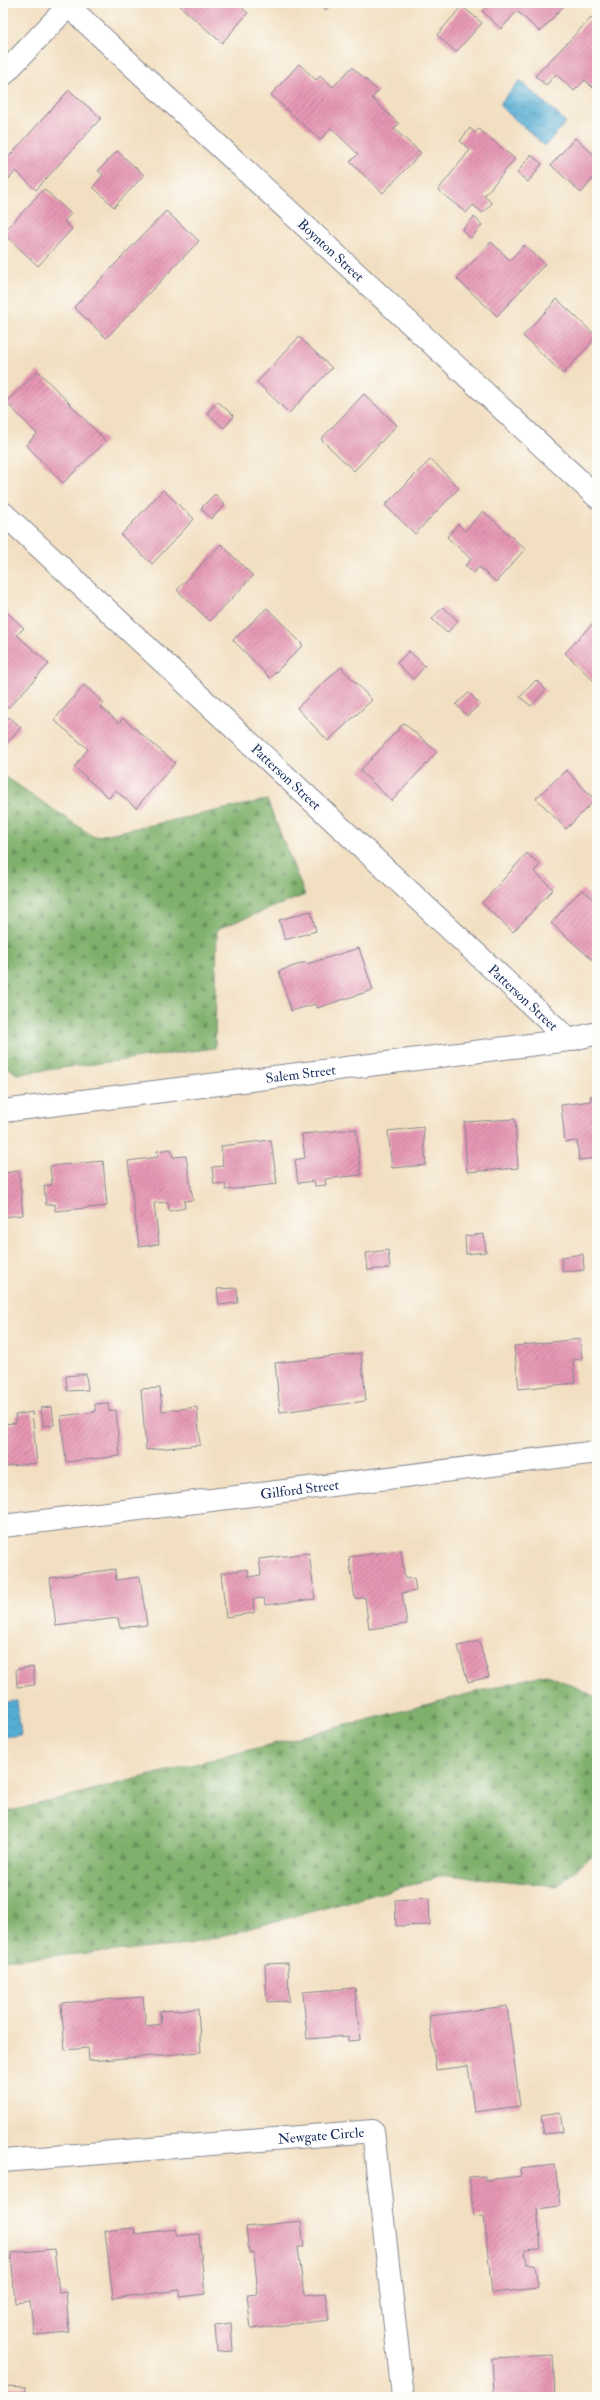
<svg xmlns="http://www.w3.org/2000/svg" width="600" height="2400" viewBox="0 0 600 2400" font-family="'IM FELL Double Pica',serif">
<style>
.forest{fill:url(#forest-firs);stroke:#4e7065}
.water{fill:url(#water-waves);stroke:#386e98}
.building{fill:url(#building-hatch)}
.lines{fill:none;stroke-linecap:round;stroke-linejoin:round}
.minor-casing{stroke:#868790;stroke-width:24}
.minor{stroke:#fff;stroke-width:22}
.labels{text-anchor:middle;stroke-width:4;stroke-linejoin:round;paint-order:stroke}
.street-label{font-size:14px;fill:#1b2f5e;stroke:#fdfcf7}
</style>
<defs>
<pattern id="forest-firs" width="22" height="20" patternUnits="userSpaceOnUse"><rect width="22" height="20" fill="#80b16c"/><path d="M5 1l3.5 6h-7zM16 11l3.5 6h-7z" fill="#68905c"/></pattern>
<pattern id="water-waves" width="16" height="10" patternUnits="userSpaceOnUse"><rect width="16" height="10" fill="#56add3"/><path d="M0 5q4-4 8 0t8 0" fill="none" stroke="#468dae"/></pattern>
<pattern id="building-hatch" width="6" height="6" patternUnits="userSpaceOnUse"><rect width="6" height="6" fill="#e696b3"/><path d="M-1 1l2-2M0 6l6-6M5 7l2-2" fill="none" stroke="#ba7b95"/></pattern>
</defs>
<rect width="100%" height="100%" fill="#fdfcf7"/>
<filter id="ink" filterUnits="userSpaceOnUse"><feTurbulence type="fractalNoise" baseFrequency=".025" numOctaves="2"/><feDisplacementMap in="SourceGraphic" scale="8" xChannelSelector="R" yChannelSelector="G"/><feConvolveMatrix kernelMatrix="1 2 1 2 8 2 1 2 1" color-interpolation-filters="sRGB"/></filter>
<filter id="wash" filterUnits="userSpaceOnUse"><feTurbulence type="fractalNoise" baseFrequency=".012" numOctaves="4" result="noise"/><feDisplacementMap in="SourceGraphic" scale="16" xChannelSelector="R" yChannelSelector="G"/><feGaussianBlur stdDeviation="0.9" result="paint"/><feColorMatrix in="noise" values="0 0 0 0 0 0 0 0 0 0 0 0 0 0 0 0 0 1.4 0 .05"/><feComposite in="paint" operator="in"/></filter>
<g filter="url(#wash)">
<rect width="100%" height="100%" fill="#f2dfc1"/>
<g class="forest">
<path d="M3 775 94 837 267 800 305 895 217 929 215 1048 17 1074 3 1064Z"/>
<path d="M546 1674 597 1697V1850L558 1886 447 1875 188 1945 3 1960V1813Z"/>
</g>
<g class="water">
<path d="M520 80 566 122 545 146 499 105Z"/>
<path d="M17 1701 21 1735 3 1737V1702Z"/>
</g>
<g id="blocks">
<g class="building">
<path d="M183 3H237L248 13 222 43 180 6Z"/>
<path d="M318 3H332L326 10Z"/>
<path d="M490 3H566L540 32 517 11 501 29 482 11Z"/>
<path d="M462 6 482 23 456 52 437 35Z"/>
<path d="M591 18 597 23V92L585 80 574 91 556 74 546 85 535 76Z"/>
<path d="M299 64 316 80 320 75 333 87 352 67 378 91 372 98 399 124 394 129 421 153 383 193 350 162 358 154 331 128 320 140 271 95Z"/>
<path d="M69 90 101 118 36 190 16 171 9 179 3 174V163Z"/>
<path d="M470 128 475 133 479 129 515 159 484 196 492 203 483 213 473 205 466 213 438 190 470 150 460 141Z"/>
<path d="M575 138 597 157V174L581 193 551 165Z"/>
<path d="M117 151 144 175 114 207 93 187 103 175 98 171Z"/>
<path d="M531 155 542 164 528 182 517 173Z"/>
<path d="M44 189 71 214 64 221 72 229 38 266 3 233Z"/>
<path d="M166 211 199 241 106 338 74 307Z"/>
<path d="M474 217 482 225 471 238 462 230Z"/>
<path d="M491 242 510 260 524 245 545 264 497 316 457 279Z"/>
<path d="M557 299 597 337 563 374 523 336Z"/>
<path d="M299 337 332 368 289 413 257 382Z"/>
<path d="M38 371 106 441 63 483 26 445 37 434 6 402Z"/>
<path d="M364 394 397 425 354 471 321 439Z"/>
<path d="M217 401 234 416 224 428 207 413Z"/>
<path d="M431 459 459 488 415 534 385 505Z"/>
<path d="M163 490 194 519 152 564 121 535Z"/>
<path d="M215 494 225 505 211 519 201 508Z"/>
<path d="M483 511 525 549 496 582 479 567 474 573 465 566 471 559 447 537 458 524 465 531Z"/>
<path d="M221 544 253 576 210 621 177 590Z"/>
<path d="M443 607 458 621 447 633 432 619Z"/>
<path d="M267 608 303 645 270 678 233 640Z"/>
<path d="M3 609 24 628 17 635 49 664 8 708 3 703Z"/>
<path d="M597 619V684L565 653Z"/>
<path d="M409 651 425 666 413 679 397 663Z"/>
<path d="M341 667 372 700 328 741 297 708Z"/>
<path d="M536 680 546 690 531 706 520 697Z"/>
<path d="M84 685 104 703 101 707 119 723 123 718 175 763 136 808 115 790 109 798 74 767 88 749 54 720Z"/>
<path d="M469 693 480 704 467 716 456 704Z"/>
<path d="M9 717 21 727 5 745 3 743V724Z"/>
<path d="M404 723 437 752 392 801 360 771Z"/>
<path d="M566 770 595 800 566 829 536 798Z"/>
<path d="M527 853 540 865 534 871 553 889 513 932 482 903Z"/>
<path d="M582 889 597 902V964L551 923Z"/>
<path d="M311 911 316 931 285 940 279 920Z"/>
<path d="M359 948 373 990 317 1008 316 1004 291 1011 279 971 306 962 307 964Z"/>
<path d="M597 1095V1158L579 1160 577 1141 565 1142 561 1105 591 1101 590 1096Z"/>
<path d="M515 1119 518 1168 467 1172 464 1122Z"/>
<path d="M423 1127 426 1165 392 1168 388 1131Z"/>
<path d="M356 1129 361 1175 325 1179 326 1185 315 1186 314 1181 298 1183 295 1160 305 1158 302 1134Z"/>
<path d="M271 1140 277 1184 226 1190 225 1183 214 1184 212 1167 223 1166 221 1146Z"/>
<path d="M171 1149 173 1157 186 1156 193 1200 184 1201 185 1208 169 1211 168 1202 154 1203 159 1244 139 1247 128 1161 158 1157 157 1151Z"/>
<path d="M103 1161 107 1206 55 1211V1204L46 1205 44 1186 52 1185 50 1166Z"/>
<path d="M19 1171 23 1215 3 1217V1173Z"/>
<path d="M484 1234 486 1252 466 1254 465 1236Z"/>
<path d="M388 1250 390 1268 368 1270 366 1253Z"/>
<path d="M583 1254 584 1270 563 1272 561 1257Z"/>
<path d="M237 1288 238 1303 219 1305 217 1289Z"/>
<path d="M580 1339 582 1359 573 1360 575 1383 519 1389 514 1346Z"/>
<path d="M361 1353 366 1401 280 1412 275 1363Z"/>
<path d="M86 1374 88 1390 67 1391 66 1376Z"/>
<path d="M160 1388 162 1411 197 1407 200 1445 146 1450 141 1389Z"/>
<path d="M108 1403 109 1411 116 1410 120 1456 66 1462 61 1416 95 1412V1404Z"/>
<path d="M52 1407 54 1425 43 1426 41 1408Z"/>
<path d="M32 1412 37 1463 3 1467V1424L16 1423 15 1415Z"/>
<path d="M401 1550 405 1579 414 1578 416 1591 402 1593 407 1624 369 1629 365 1597 355 1599 349 1557Z"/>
<path d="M309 1553 315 1599 265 1605 264 1598 253 1599 254 1613 226 1617 221 1573 248 1569 249 1577 261 1575 259 1559Z"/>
<path d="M115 1569 116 1580 140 1577 147 1625 120 1628 118 1618 56 1626 50 1578Z"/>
<path d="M479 1641 489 1677 468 1682 458 1646Z"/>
<path d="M33 1667 35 1685 17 1687 16 1669Z"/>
<path d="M429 1898 430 1925 396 1926 395 1900Z"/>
<path d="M288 1963 289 2001 267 2002 265 1964Z"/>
<path d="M355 1988 360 2040 348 2041V2036L307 2039 303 1992Z"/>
<path d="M143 1997 146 2026 161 2024 160 2011 198 2009 201 2052 89 2061 88 2048 65 2050 61 2003Z"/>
<path d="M507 2006 520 2106 474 2112 468 2066 436 2070 429 2016Z"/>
<path d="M560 2112 563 2132 544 2134 541 2115Z"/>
<path d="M555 2165 560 2206 537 2209 541 2249 525 2250 527 2264H535L538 2288 492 2293 484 2216 474 2217 469 2177 485 2176V2180L521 2176 520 2169Z"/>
<path d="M301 2221 304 2247H298L304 2295 325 2293 329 2320 251 2329 247 2295 258 2294 254 2253H249L246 2227Z"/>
<path d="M134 2228 135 2234 176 2229 177 2236 199 2234 205 2294 180 2297V2290L113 2298 105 2231Z"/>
<path d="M54 2249 59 2293 66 2292 69 2332 34 2335 30 2301 15 2303 11 2253Z"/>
<path d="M231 2323 233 2351 217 2352 215 2325Z"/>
<path d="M553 2355 555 2397H511V2394L494 2395 492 2358Z"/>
<path d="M3 2386 26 2387 25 2397H3Z"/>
</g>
</g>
</g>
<g filter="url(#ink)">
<use href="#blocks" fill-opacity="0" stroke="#868790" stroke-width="1"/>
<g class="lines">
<g class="minor-casing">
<g id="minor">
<path id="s1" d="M65 3 597 497"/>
<path d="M3 75 71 3"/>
<path id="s2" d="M3 513 569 1040"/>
<path id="s3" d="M3 1111 569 1040 597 1033"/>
<path id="s4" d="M3 1526 597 1452"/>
<path id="s5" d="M3 2161 373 2131 403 2397"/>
</g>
</g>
<use href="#minor" class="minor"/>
</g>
</g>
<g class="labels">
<g class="street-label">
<text dy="5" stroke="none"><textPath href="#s1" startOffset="363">Boynton Street</textPath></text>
<text dy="5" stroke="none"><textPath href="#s2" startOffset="387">Patterson Street</textPath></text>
<text dy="5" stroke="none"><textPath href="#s2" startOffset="711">Patterson Street</textPath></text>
<text dy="5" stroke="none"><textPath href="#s3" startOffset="300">Salem Street</textPath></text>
<text dy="5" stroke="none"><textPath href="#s4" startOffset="299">Gilford Street</textPath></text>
<text dy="5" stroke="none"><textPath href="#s5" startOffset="319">Newgate Circle</textPath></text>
</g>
</g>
<rect width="600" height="2400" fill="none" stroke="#fdfcf7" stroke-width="16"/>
</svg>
